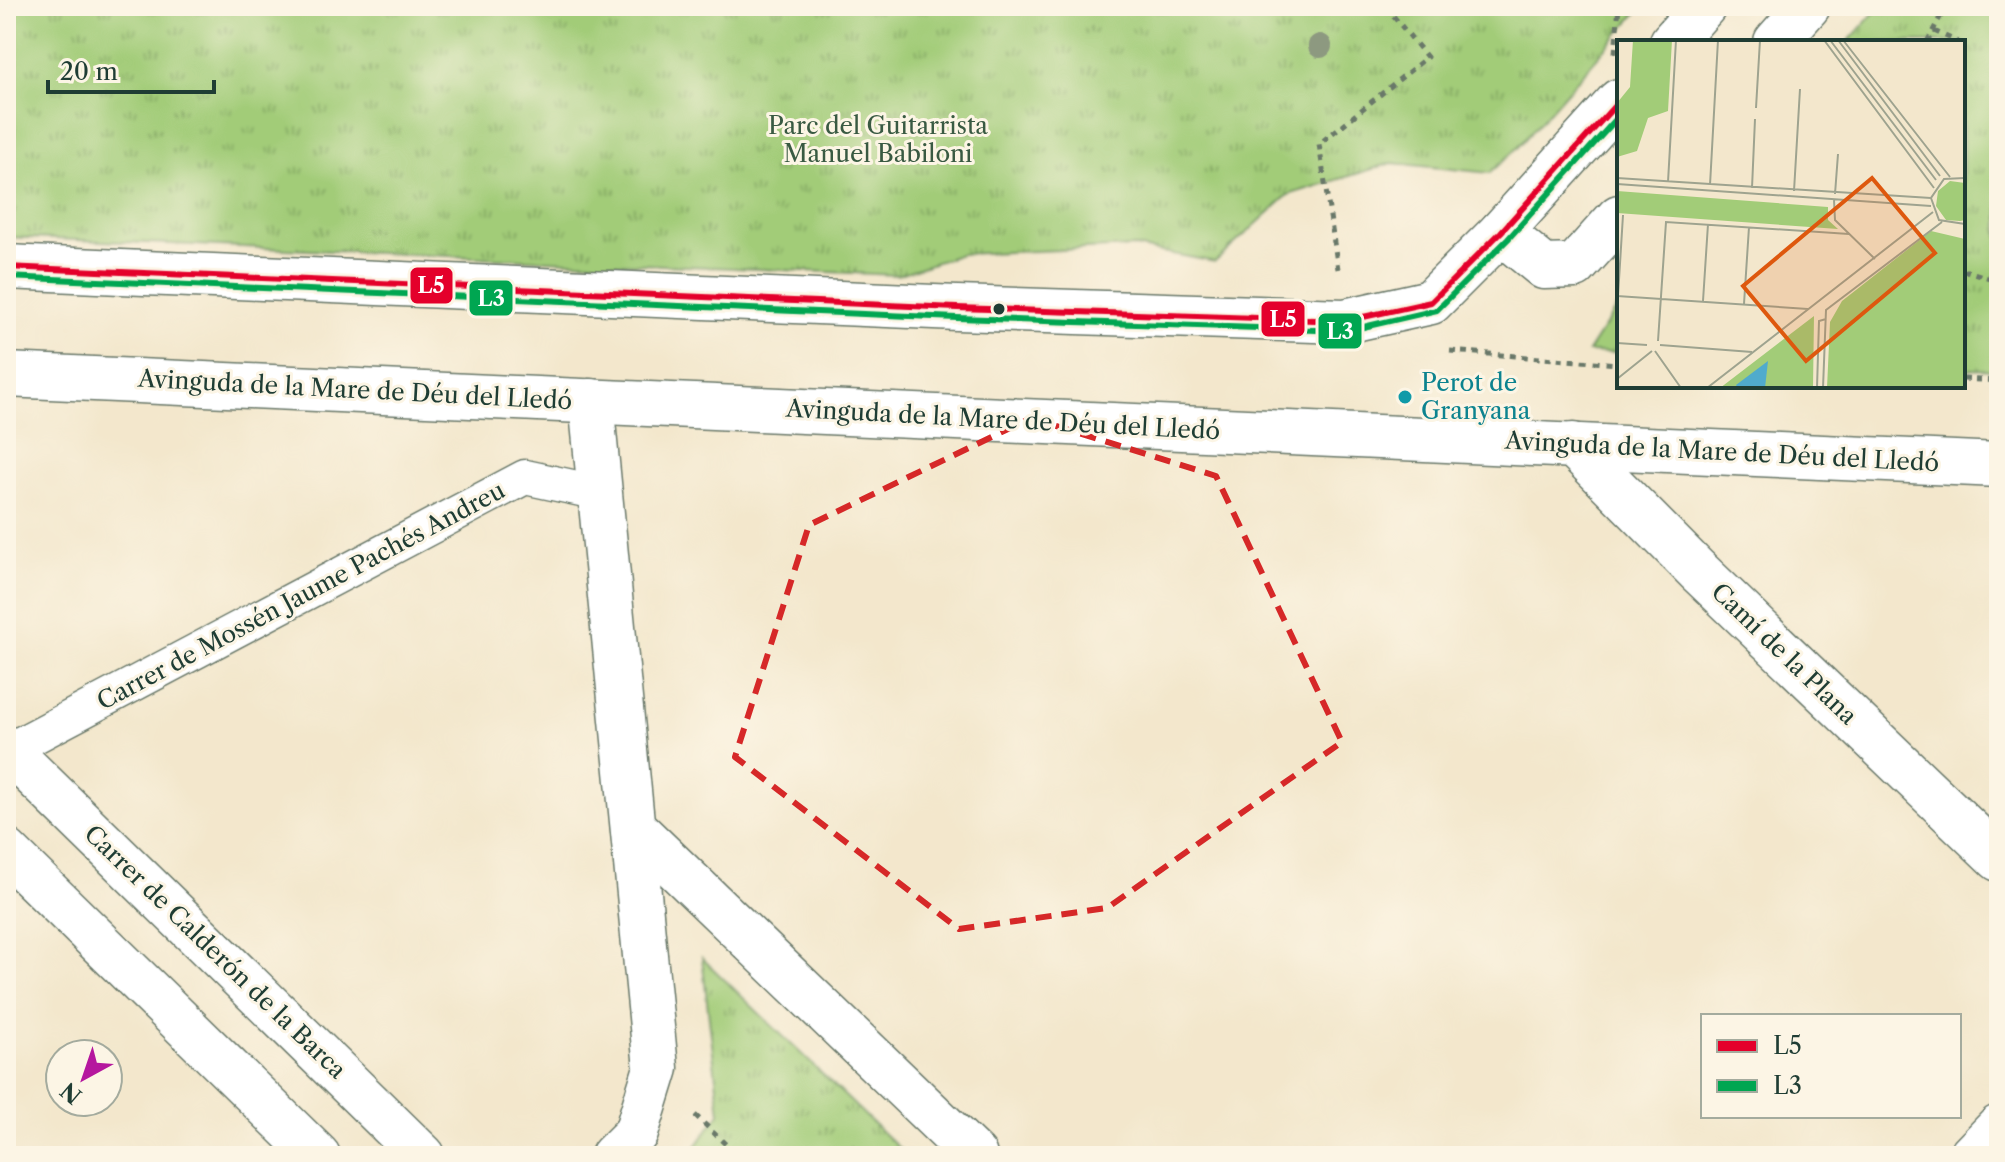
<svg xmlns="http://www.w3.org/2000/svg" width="2005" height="1162" viewBox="0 0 2005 1162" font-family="'Libre Caslon Text',serif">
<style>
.park{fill:url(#park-tufts);stroke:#608456;stroke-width:2}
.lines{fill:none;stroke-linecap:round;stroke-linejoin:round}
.pedestrian-casing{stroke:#697869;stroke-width:37}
.minor-casing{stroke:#697869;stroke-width:47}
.tertiary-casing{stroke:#697869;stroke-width:47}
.path{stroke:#697869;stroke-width:5;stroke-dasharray:6 6;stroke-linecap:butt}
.pedestrian{stroke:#fff;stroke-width:34}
.minor{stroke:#fff;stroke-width:44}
.tertiary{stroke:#fff;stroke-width:44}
.bus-1-casing{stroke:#fcf5e5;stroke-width:12}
.bus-2-casing{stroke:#fcf5e5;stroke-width:12}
.bus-1{stroke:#e4002b;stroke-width:6}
.bus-2{stroke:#00a651;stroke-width:6}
.tree{fill:#8d9980}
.marked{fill:none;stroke:#d62828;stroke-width:6;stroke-dasharray:16 10;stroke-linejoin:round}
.bus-dot{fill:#1f3d34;stroke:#fcf5e5;stroke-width:3}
.culture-dot{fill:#0f9aa8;stroke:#fcf5e5;stroke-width:3}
.labels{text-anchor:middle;stroke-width:6;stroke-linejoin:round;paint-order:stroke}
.park-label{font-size:24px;fill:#395a42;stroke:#fcf5e5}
.culture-label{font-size:24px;fill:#0d838f;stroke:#fcf5e5;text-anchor:start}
.street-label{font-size:24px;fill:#1f3d34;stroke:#fcf5e5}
.inset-road{fill:none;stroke:#9ea38f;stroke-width:2}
.view{fill:#de580e;fill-opacity:0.15;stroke:#de580e;stroke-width:4}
.inset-edge{fill:none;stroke:#1f3d34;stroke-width:4}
.line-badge{stroke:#fcf5e5;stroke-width:3}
.badge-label{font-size:22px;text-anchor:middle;font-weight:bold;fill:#fff}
</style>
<defs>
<pattern id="park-tufts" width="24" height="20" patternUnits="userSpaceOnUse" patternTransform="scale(2)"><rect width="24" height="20" fill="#a2cc78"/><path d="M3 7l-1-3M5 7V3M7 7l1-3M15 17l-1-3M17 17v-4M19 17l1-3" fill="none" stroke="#83a763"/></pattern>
</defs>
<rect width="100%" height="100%" fill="#fcf5e5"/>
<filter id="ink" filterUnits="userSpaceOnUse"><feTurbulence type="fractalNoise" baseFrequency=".0125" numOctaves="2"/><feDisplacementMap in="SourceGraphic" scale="16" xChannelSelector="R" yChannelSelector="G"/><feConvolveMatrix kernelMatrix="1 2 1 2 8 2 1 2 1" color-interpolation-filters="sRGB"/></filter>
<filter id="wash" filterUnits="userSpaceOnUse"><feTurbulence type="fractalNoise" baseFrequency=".006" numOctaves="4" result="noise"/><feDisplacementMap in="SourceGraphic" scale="32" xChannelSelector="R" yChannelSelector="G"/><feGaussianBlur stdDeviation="1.8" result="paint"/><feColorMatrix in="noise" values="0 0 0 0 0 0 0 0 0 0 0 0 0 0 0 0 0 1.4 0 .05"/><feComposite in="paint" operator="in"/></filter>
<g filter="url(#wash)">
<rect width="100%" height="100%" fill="#f3e7cc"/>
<g class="park">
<path d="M6 6H1643L1516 149 1490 173 1392 163 1288 195 1215 262 1135 247 961 254 897 275 6 237Z"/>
<path d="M1880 6H1999V370L1963 369V42H1848Z"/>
<path d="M1619 304V353L1588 352Z"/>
<path d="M702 958 907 1156H689L720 1113Z"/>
</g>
</g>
<g filter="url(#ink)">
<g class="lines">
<g class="pedestrian-casing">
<path id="pedestrian" d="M9 750 525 477 600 493"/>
</g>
<g class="minor-casing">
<g id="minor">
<path d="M1776 42 1808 6"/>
<path d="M1501 232 1544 267 1575 266 1619 217"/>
<path d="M591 401 656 1068 636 1133 613 1156"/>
<path d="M6 748 423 1156"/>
<path d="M633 827 975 1156"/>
<path d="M6 851 318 1156"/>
<path d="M1971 1156 1999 1127"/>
</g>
</g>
<g class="tertiary-casing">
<g id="tertiary">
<path d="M1672 42 1704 6"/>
<path d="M6 267 957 308 1345 321 1431 302 1501 232 1619 101"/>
<path d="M6 375 1999 465"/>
<path d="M1573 445 1697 570 1999 859"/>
</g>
</g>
<g class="path">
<path d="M1934 31 1958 42"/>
<path d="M1927 42 1946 6"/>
<path d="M1615 53 1619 6"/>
<path d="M1338 269 1319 144 1427 57 1385 6"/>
<path d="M1963 272 1967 271 1999 281"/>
<path d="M1450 351 1619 364"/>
<path d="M1963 379 1999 381"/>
<path d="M695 1115 738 1156"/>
</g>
<use href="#pedestrian" class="pedestrian"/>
<use href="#minor" class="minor"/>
<use href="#tertiary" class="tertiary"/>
<g class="bus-1-casing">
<path id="bus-1" d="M6 267 957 308 1345 321 1431 302 1501 232 1619 101"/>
</g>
<g class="bus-2-casing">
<path id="bus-2" d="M6 277 957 318 1346 331 1437 310 1508 239 1619 116"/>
</g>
<use href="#bus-1" class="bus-1"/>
<use href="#bus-2" class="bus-2"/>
</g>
<circle class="tree" cx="1320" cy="46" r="12"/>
</g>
<path class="marked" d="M1031 418 1216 476 1342 742 1107 908 959 929 735 757 809 525Z"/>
<circle class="bus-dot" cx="999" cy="309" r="7"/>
<circle class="culture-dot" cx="1405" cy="397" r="8"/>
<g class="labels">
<g class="park-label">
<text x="878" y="134">Parc del Guitarrista<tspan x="878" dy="28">Manuel Babiloni</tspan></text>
</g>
<g class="culture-label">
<text x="1421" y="391">Perot de<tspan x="1421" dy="28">Granyana</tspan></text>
</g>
<g class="street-label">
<text transform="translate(355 390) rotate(3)" y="8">Avinguda de la Mare de Déu del Lledó</text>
<text transform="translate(1003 420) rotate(3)" y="8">Avinguda de la Mare de Déu del Lledó</text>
<text transform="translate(1722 452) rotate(3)" y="8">Avinguda de la Mare de Déu del Lledó</text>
<text transform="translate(301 596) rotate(-28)" y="8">Carrer de Mossén Jaume Pachés Andreu</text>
<text transform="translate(1784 654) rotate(44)" y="8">Camí de la Plana</text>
<text transform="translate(215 952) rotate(44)" y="8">Carrer de Calderón de la Barca</text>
</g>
</g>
<g transform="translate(1617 40)">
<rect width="348" height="348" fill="#f3e7cc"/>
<path d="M16 0H55L51 71 31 78 20 111 0 117V63L13 47ZM333 141 348 143V180L343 181 329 180 319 166 321 151ZM0 151 211 167V180L221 189 0 173ZM314 191 348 199V348H210L213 282 225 261ZM197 276 196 348H103Z" fill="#a2cc78"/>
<path d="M151 321 148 348H121L119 345Z" fill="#50abcd"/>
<path class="inset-road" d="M207 0 317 148M213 0 319 140M221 0 323 136M226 0 333 137M139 68 143 0M0 138 314 158M348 138 327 139 314 158 322 180 348 184M51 142 59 0M0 144 314 166M93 145 101 0M135 148 138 79M177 151 183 49M218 154 221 114M217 160 218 180 258 219M0 256 191 269M1 256 6 175M86 261 91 184M127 264 132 187M41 301 49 182 232 194M0 303 30 305M43 305 135 312M38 311 64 348M0 339 35 311M90 348 316 172M200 348 202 281 209 279M206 348 209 270 325 182"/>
<path class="view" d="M255 138 318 213 189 321 126 246Z"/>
<rect width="348" height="348" class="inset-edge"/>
</g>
<g class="line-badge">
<rect x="409" y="266" width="45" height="39" rx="8" fill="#e4002b"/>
<rect x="468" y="279" width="46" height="38" rx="8" fill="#00a651"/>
<rect x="1260" y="300" width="46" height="38" rx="8" fill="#e4002b"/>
<rect x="1317" y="312" width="46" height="38" rx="8" fill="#00a651"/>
</g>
<g class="badge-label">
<text x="431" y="293">L5</text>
<text x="491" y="306">L3</text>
<text x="1283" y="327">L5</text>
<text x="1340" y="339">L3</text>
</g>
<rect width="2005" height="1162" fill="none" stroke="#fcf5e5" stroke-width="32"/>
<rect x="1701" y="1014" width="260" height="104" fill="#fcf5e5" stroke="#a4ab9e" stroke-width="2"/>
<rect x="1717" y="1040" width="40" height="12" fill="#e4002b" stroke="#a4ab9e" stroke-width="2"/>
<text x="1773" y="1054" font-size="24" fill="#1f3d34">L5</text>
<rect x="1717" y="1080" width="40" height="12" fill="#00a651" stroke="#a4ab9e" stroke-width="2"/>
<text x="1773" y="1094" font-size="24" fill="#1f3d34">L3</text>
<g transform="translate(84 1078) rotate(220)"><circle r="38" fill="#fcf5e5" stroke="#a4ab9e" stroke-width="2"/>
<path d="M0-6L14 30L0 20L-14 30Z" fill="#b5179e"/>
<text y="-12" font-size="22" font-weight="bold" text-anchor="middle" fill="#1f3d34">N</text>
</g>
<path d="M48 80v12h166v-12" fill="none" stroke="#1f3d34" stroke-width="4"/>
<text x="60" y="80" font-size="24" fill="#1f3d34" stroke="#fcf5e5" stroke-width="6" paint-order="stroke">20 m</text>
</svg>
